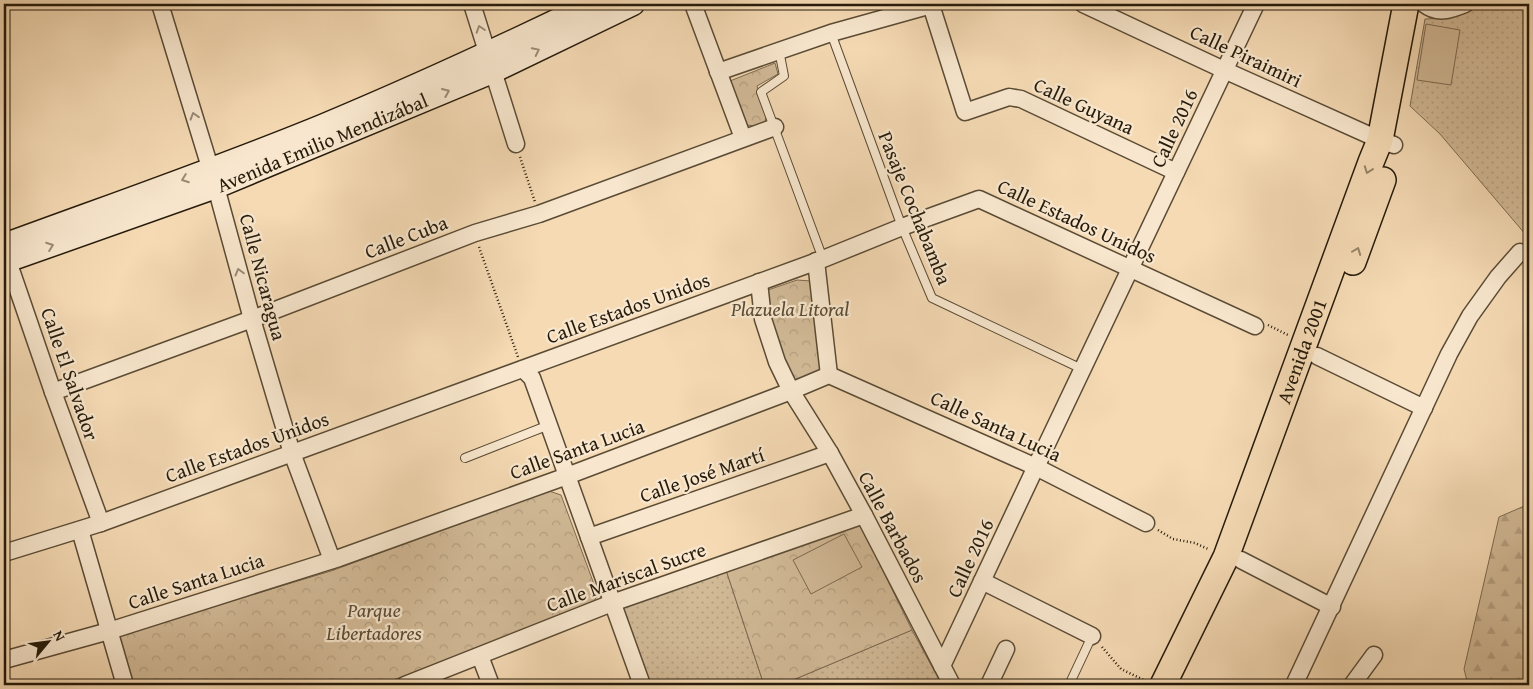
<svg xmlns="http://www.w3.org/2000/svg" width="1533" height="689" viewBox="0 0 1533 689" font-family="'Gentium Book Plus',serif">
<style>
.grass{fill:url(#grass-dots);stroke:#7c6a51}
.forest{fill:url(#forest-firs);stroke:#7c6a51}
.park{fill:url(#park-crowns);stroke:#7c6a51}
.garden{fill:#d2ba97;stroke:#7c6a51}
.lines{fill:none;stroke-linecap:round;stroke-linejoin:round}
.service-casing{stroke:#5a4b35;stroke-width:10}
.minor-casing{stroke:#5a4b35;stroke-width:19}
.secondary-casing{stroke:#261b0b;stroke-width:25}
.primary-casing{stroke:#261b0b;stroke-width:28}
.path{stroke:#261b0b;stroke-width:2.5;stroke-dasharray:1 2.5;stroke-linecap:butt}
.service{stroke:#f8e7ce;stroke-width:8}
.minor{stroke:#f8e7ce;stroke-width:16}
.secondary{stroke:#f8e7ce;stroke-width:22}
.primary{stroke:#f5dab4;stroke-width:25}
.oneway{stroke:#9a8b76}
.oneway2{stroke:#988468}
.labels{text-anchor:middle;stroke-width:4.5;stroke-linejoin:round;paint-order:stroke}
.street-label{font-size:20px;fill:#261b0b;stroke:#f8e7ce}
.park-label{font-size:20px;font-style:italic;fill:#5a4b35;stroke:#f8e7ce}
</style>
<defs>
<pattern id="grass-dots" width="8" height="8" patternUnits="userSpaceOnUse" patternTransform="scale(1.25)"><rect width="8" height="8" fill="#d2ba97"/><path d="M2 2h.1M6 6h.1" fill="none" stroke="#b49f81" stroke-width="1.8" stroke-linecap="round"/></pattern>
<pattern id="forest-firs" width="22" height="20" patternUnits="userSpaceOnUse" patternTransform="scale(1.25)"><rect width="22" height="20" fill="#d2ba97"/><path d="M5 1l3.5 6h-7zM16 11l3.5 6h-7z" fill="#b49f81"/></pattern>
<pattern id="park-crowns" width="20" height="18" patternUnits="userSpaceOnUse" patternTransform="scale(1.25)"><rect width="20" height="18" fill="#d2ba97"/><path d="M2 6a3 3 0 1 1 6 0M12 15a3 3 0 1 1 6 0" fill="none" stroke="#b49f81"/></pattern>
</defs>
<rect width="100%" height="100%" fill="#f5dab4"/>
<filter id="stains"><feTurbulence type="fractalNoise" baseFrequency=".004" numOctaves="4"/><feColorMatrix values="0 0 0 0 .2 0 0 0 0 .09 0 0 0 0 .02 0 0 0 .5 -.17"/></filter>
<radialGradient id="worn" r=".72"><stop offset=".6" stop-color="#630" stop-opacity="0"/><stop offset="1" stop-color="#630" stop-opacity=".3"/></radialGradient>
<g class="grass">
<path d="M1482 4H1528L1529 6V231L1526 235 1440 134 1410 106 1425 19 1447 18Z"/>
<path d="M726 570 764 685H651L622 606Z"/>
<path d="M912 630 942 685H781Z"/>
</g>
<path class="forest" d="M1529 504V685H1468L1464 669 1499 517Z"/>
<g class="park">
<path d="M775 63 778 74 757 86 766 116 765 122 755 126 746 125 730 81Z"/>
<path d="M797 280 811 281 821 369C814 377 801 381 790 379L772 333 768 290Z"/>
<path d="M549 491 561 495 598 595 592 604 380 685H134L118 635 331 571Z"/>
<path d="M851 526H861L912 630 781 685H764L726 570Z"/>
</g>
<g class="garden">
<path d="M1426 24 1460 30 1451 85 1417 80Z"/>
<path d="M844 534 862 567 811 594 793 560Z"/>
</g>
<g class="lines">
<g class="service-casing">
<g id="service">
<path d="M831 33 902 227 932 298 1082 369"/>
<path d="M779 50 784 76 761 92 823 259"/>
<path d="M465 458 549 425"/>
<path d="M1069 685 1092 636"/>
</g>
</g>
<g class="minor-casing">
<g id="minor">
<path d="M160 4 216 187 252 319 276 400 292 453 332 560"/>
<path d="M472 4 516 144"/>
<path d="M693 4 743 138"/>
<path d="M1083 4 1224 70 1380 140 1394 145"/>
<path d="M1424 4C1438 15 1450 10 1465 4"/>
<path d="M931 5 965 112 1009 97 1021 99 1176 172"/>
<path d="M718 72 831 33 935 4"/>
<path d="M7 249 8 261 53 392 101 523"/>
<path d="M816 261 829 375"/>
<path d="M759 282 763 319 777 362 791 391 830 453 864 515 952 685"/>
<path d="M1317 356 1424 408"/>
<path d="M523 369 532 378 642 685"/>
<path d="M53 392 252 319 475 233 539 214 775 127"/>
<path d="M1036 467 1256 4"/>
<path d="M80 530 125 685"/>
<path d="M589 537 830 453"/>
<path d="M4 553 101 523 823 259 902 227 979 199 1255 326"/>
<path d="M1241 560 1332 607"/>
<path d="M982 581 1092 636"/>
<path d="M480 656 491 685"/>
<path d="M4 660 109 631 339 558 567 476 791 391 829 375 1036 467 1146 523"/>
<path d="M942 666 1040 458"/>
<path d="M405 685 612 603 864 515"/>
<path d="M989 685 1006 649"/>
<path d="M1294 685 1449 354 1470 316 1498 277 1520 252"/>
<path d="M1352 685 1374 655"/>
</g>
</g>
<g class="secondary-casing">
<g id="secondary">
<path d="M4 245C110 206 217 169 322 126 413 88 502 47 591 4"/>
<path id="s1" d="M4 262 216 187 492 72 633 4"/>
</g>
</g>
<g class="primary-casing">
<g id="primary">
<path d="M1353 262 1383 180"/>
<path id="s2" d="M1163 685 1226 557 1371 162 1380 140 1406 4"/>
</g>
</g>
<g class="path">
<path d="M520 157 535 202"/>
<path d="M479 247 518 357"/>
<path d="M1268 325 1288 335"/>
<path d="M1158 530 1173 539 1195 543 1208 549"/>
<path d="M1102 647 1121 669 1146 681"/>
</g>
<use href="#service" class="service"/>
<use href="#minor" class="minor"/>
<use href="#secondary" class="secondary"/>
<use href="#primary" class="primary"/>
</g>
<defs><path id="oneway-chevron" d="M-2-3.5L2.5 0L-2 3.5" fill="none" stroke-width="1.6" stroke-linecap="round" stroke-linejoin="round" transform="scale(1.25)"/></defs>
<g class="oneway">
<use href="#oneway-chevron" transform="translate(480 29) rotate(-108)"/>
<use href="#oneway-chevron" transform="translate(536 51) rotate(-26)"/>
<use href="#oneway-chevron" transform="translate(446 92) rotate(-23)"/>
<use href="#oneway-chevron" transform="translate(194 116) rotate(-107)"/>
<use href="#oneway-chevron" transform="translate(185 179) rotate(160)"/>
<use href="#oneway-chevron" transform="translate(50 246) rotate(-20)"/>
<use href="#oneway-chevron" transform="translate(239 272) rotate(-105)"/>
</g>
<g class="oneway2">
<use href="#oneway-chevron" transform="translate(1368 170) rotate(110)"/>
<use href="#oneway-chevron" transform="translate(1357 251) rotate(-69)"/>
</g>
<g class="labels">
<g class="street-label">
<text transform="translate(1246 56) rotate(25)" y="7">Calle Piraimiri</text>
<text transform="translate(1084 106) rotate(25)" y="7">Calle Guyana</text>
<text transform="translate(1174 128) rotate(-65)" y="7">Calle 2016</text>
<text dy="7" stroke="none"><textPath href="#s1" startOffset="340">Avenida Emilio Mendizábal</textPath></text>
<text transform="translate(915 208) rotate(68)" y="7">Pasaje Cochabamba</text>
<text transform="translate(1077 221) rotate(25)" y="7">Calle Estados Unidos</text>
<text transform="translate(406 237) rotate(-21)" y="7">Calle Cuba</text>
<text transform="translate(263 277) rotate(75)" y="7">Calle Nicaragua</text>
<text transform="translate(628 308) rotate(-20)" y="7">Calle Estados Unidos</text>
<text dy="7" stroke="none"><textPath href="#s2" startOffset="362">Avenida 2001</textPath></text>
<text transform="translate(70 374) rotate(71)" y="7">Calle El Salvador</text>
<text transform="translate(996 426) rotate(25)" y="7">Calle Santa Lucia</text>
<text transform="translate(247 447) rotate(-20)" y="7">Calle Estados Unidos</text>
<text transform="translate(577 449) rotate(-20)" y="7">Calle Santa Lucia</text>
<text transform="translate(702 475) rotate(-19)" y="7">Calle José Martí</text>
<text transform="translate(893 527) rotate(62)" y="7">Calle Barbados</text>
<text transform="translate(970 558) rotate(-65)" y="7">Calle 2016</text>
<text transform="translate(626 577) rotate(-20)" y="7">Calle Mariscal Sucre</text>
<text transform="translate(196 581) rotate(-18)" y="7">Calle Santa Lucia</text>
</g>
<g class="park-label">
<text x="790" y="316">Plazuela Litoral</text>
<text x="374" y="617">Parque<tspan x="374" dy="23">Libertadores</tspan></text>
</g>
</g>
<rect width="1533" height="689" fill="none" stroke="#f5dab4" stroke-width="20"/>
<rect x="5" y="5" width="1523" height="679" fill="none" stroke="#261b0b" stroke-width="2.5"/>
<rect x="10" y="10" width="1513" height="669" fill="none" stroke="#261b0b"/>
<g transform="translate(48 642) rotate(61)" stroke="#f8e7ce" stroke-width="4" paint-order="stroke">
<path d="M0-4L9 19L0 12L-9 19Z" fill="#261b0b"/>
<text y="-8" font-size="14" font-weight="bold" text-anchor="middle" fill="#261b0b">N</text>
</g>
<rect width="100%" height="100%" filter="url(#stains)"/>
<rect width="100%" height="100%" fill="url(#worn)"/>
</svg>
